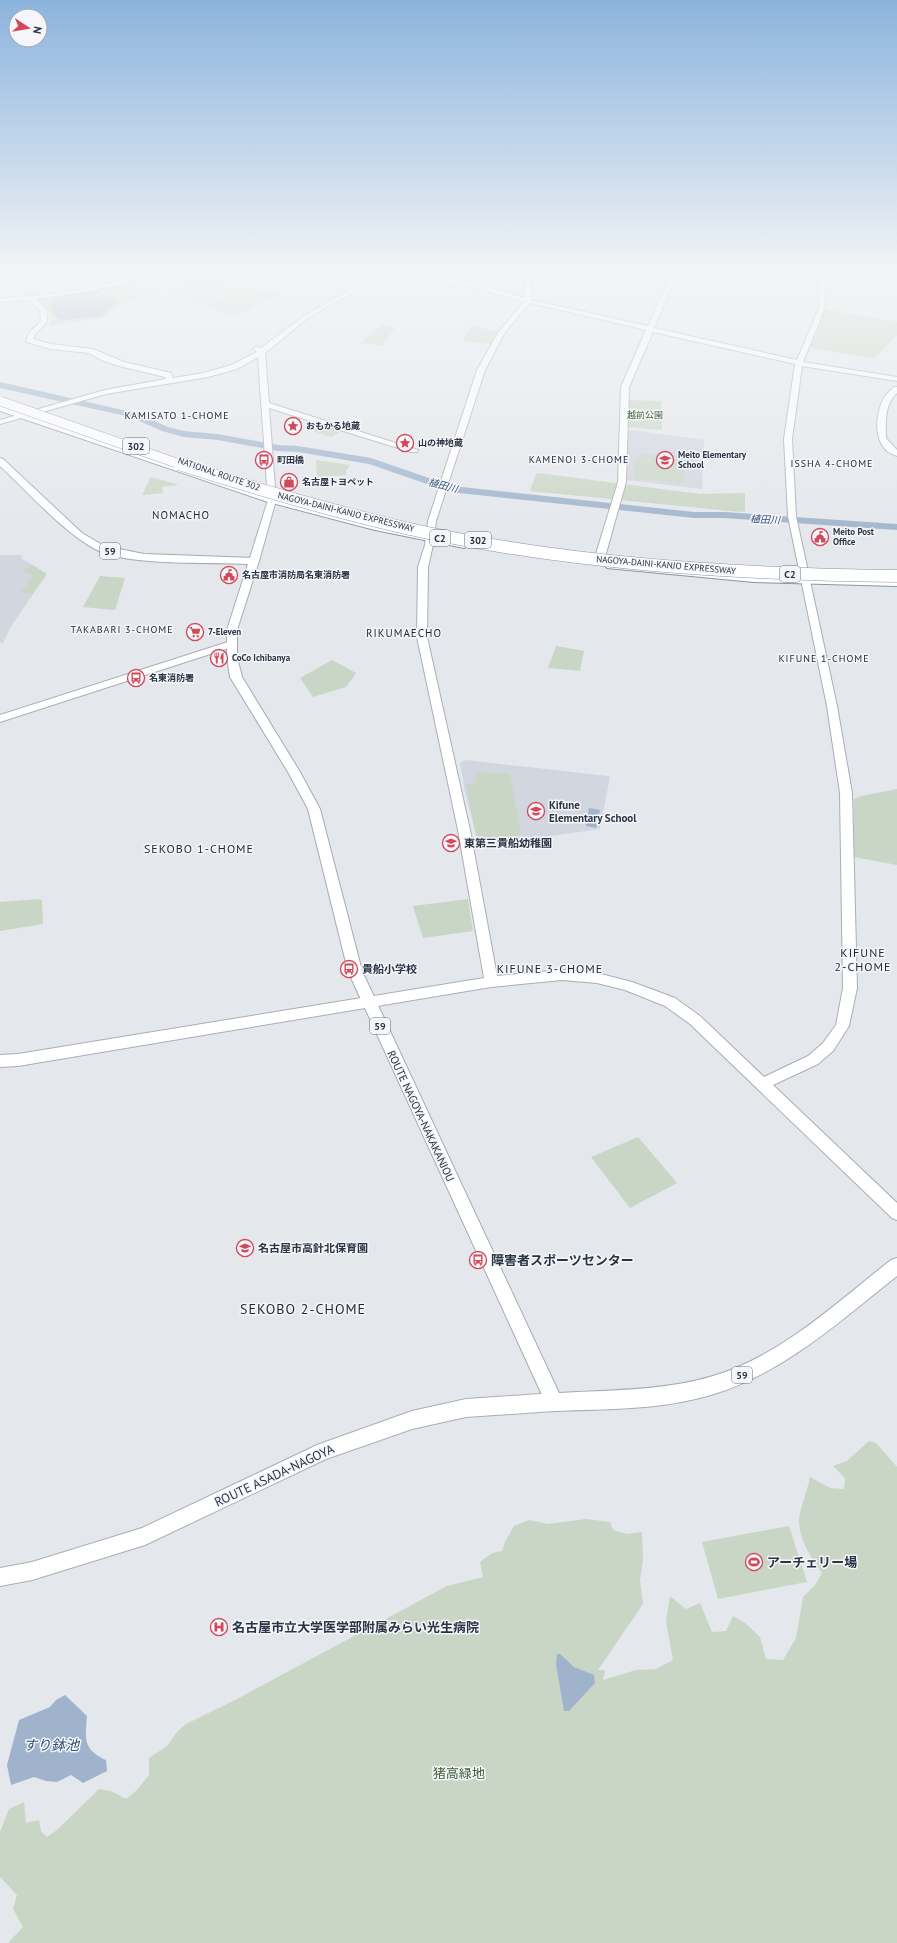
<svg xmlns="http://www.w3.org/2000/svg" width="897" height="1943" viewBox="0 0 897 1943" font-family="'PT Sans','Noto Sans JP',sans-serif">
<style>
.built{fill:#d2d6de}
.green{fill:#c9d6c5}
.water{fill:#9fb4cc}
.lines{fill:none;stroke-linecap:round;stroke-linejoin:round}
.stream{stroke:#9fb4cc;stroke-width:1.5}
.river{fill:#9fb4cc;fill-rule:evenodd}
.secondary-casing{stroke:#a9aeb7;stroke-width:2}
.primary-casing{stroke:#a3abb8;stroke-width:2}
.highway-casing{stroke:#8b94a3;stroke-width:2}
.secondary{fill:#fff;fill-rule:evenodd}
.primary{fill:#fff;fill-rule:evenodd}
.highway{fill:#fff;fill-rule:evenodd}
.highway-bridge-far1-casing{stroke:#8b94a3;stroke-width:10;stroke-linecap:butt}
.highway-bridge-casing{stroke:#8b94a3;stroke-width:13;stroke-linecap:butt}
.highway-bridge-far1{stroke:#fff;stroke-width:9}
.highway-bridge{stroke:#fff;stroke-width:12}
.labels{text-anchor:middle;stroke-width:3;stroke-linejoin:round;paint-order:stroke}
.far-park-label{font-size:9px;fill:#3f6138;stroke:#f4f6f9}
.far-poi-label{font-size:9px;font-weight:bold;fill:#2b3445;stroke:#f4f6f9;text-anchor:start}
.far-street-label{font-size:9px;fill:#2b3445;stroke:#f4f6f9}
.far-neighbourhood-label{font-size:10px;letter-spacing:1px;fill:#1d2536;stroke:#f4f6f9}
.shield{fill:#f4f6f9;stroke:#676e7b;stroke-width:1}
.shield-label{font-size:10px;font-weight:bold;fill:#2b3445}
.far-water-label{font-size:10px;font-style:italic;fill:#34527a;stroke:#f4f6f9}
.far-quarter-label{font-size:11px;letter-spacing:1px;fill:#1d2536;stroke:#f4f6f9}
.poi-label{font-size:11px;font-weight:bold;fill:#2b3445;stroke:#f4f6f9;text-anchor:start}
.street-label{font-size:11px;fill:#2b3445;stroke:#f4f6f9}
.neighbourhood-label{font-size:12px;letter-spacing:1px;fill:#1d2536;stroke:#f4f6f9}
.near-poi-label{font-size:13px;font-weight:bold;fill:#2b3445;stroke:#f4f6f9;text-anchor:start}
.near-street-label{font-size:13px;fill:#2b3445;stroke:#f4f6f9}
.near-park-label{font-size:13px;fill:#3f6138;stroke:#f4f6f9}
.near-neighbourhood-label{font-size:14px;letter-spacing:1px;fill:#1d2536;stroke:#f4f6f9}
.near-water-label{font-size:14px;font-style:italic;fill:#34527a;stroke:#f4f6f9}
</style>
<rect width="100%" height="100%" fill="#e4e7ec"/>
<g class="built">
<path d="M192 277 280 293V294L239 316 224 314 167 291Z"/>
<path d="M631 430 704 440 702 489 627 480 628 431Z"/>
<path d="M0 555H21L22 559 33 565 23 570 33 576 22 593 33 594 10 628 3 643H0Z"/>
<path d="M465 760 608 776 610 777 600 829 479 846 465 792 460 763Z"/>
</g>
<g class="green">
<path d="M130 280 157 291C144 297 127 301 115 309 110 312 108 316 102 318L49 326 51 315 37 298Z"/>
<path d="M208 281 227 284 215 291 197 288Z"/>
<path d="M247 290 270 294 271 296 238 314 212 308 211 306 234 292Z"/>
<path d="M824 309 897 322V335L874 359 812 348 810 347Z"/>
<path d="M381 324 395 328 382 346 361 343Z"/>
<path d="M471 326 498 331 491 344 462 341Z"/>
<path d="M628 400 661 401 662 430 627 427Z"/>
<path d="M316 422 341 430 342 431 331 437 307 429Z"/>
<path d="M641 454 684 457 683 482 680 481V483L634 478V460L640 458Z"/>
<path d="M316 460 350 465 346 471V475L317 477Z"/>
<path d="M538 473 700 494 743 493 745 494V511L740 512 530 491 536 474Z"/>
<path d="M151 477 179 485 162 487 163 493 142 495Z"/>
<path d="M33 565 47 574 33 594 22 593 21 592 33 576 22 570Z"/>
<path d="M100 576 125 578 115 610 83 607Z"/>
<path d="M556 646 584 651 580 671 548 668Z"/>
<path d="M332 660 356 673 346 687 313 697 300 678Z"/>
<path d="M475 772 510 774 521 835 486 842 477 840 466 784 476 783Z"/>
<path d="M897 789V865L854 857V799L861 796Z"/>
<path d="M39 899 42 900 43 924 0 931V902Z"/>
<path d="M468 899 473 931 423 938 413 906Z"/>
<path d="M638 1137 677 1183 630 1208 591 1157Z"/>
<path d="M869 1441 876 1443 897 1467V1943H8L23 1927 13 1909 17 1895 0 1877V1832L9 1809 24 1802 26 1823 39 1820 41 1831 47 1837 57 1830 99 1789 111 1791 126 1799 137 1790 149 1775V1758L167 1746 177 1732 186 1724 237 1699 447 1586 483 1577 480 1562 492 1553 502 1551 505 1542 514 1526 529 1520 548 1524 586 1519 610 1522 613 1530 627 1534 642 1532 643 1560 640 1580 643 1604 598 1670H605L603 1680 636 1670 656 1669 673 1660 666 1621 670 1596 686 1609 700 1603 712 1632 726 1631 733 1616 745 1623 760 1637 766 1659 783 1660 796 1638 803 1597 815 1585 822 1573C812 1558 800 1542 799 1523 798 1512 808 1490 810 1477L830 1488 844 1489 845 1478 833 1466 847 1461Z"/>
<path d="M789 1526 807 1582 718 1599 702 1542Z"/>
</g>
<g class="water">
<path d="M95 290H102L94 296 114 297V302L117 304 108 309 103 316 63 320 56 318 50 307C56 295 71 295 83 292L84 294H89Z"/>
<path d="M589 808 600 810 596 828 586 826Z"/>
<path d="M557 1654H560L574 1667 594 1675 595 1683 569 1711H564L556 1664Z"/>
<path d="M65 1695 87 1716C85 1740 83 1749 106 1760L107 1771 83 1783 71 1775 57 1782 46 1781 34 1777 11 1785 7 1765 19 1720 50 1707 56 1700Z"/>
</g>
<g class="lines">
<path class="stream" d="M101 290 126 283"/>
<path class="river" d="M0 382 136 413 168 427 184 431 218 434 278 445 298 446 371 458 452 486 694 512H724L897 524V530L724 518H694L450 492 369 464 298 452 278 451 218 440 184 437 162 431 130 417 0 388Z"/>
<g class="secondary-casing">
<g id="secondary">
<path d="M143 272H151C134 286 60 296 36 299L46 309 47 322 34 335 33 339 51 344 93 349 124 362 171 373 173 378 204 373 231 365 257 352 254 349 255 347 261 348 304 316 380 272H388L308 318 265 353 269 403 418 450 417 452H411L269 408 276 500 259 561 254 564 249 561 268 500 258 357 237 369 208 377 106 394 0 424V420L105 390 166 379 165 377 119 366 101 360 89 353 51 349 26 342 29 333 41 321 40 310 29 300 0 302V298C43 296 103 289 143 272Z"/>
<path d="M394 272 472 282 525 298V272H531V300L648 326 666 286 669 272H675L672 286 654 328 797 360 819 308 818 272H824L825 308 803 362 897 377V381L802 366 792 439 796 516 837 706 852 793 857 988 849 1026 833 1051 818 1064 773 1085 897 1203V1220L892 1218 690 1024 665 1006 625 990 597 983 562 980 491 987 18 1066 0 1067V1055L18 1054 484 978 458 830 417 637 418 567 425 545 428 521 477 370 499 331 524 302 471 286 419 280ZM530 303 646 330 621 387 618 482 595 557 600 560 605 557 626 482 629 387 653 332 795 364 784 439 788 516 827 706 840 793 843 988 836 1025 823 1043 808 1056 764 1077 700 1016 675 998 632 982 597 973 562 970 497 976 470 830 427 637 428 567 433 545 436 521 485 370 505 332Z"/>
<path d="M851 272 897 273V277L854 274Z"/>
<path d="M894 387H897V393C884 405 886 422 886 438L897 450V456C872 449 874 414 885 396 887 393 891 390 894 387Z"/>
<path d="M231 641 235 642 236 644 235 646 0 722V715Z"/>
<path d="M554 1393 560 1396 563 1402 560 1408 554 1411 466 1417 412 1429 326 1459 145 1545 32 1580 0 1586V1568L32 1562 142 1528 317 1445 412 1411 466 1399Z"/>
</g>
</g>
<g class="primary-casing">
<path id="primary" d="M0 458 3 459 82 533 104 546 144 554 254 558 259 561 237 630V657L242 677 300 772 320 809 362 971 559 1393C610 1390 663 1391 713 1376 781 1356 836 1303 891 1260L897 1258V1276C840 1321 785 1372 714 1394 663 1410 607 1409 554 1411L548 1408 348 971 308 809 288 772 230 677 227 657V630L248 564C210 562 129 566 97 550 64 533 28 492 0 466Z"/>
</g>
<g class="highway-casing">
<g id="highway">
<path d="M0 405 276 498 376 524 464 542 470 545 464 548 375 530 268 502 0 411Z"/>
<path d="M611 563 754 575 897 580V586L754 582 607 568 605 566Z"/>
</g>
</g>
<use href="#secondary" class="secondary"/>
<use href="#primary" class="primary"/>
<use href="#highway" class="highway"/>
<g class="highway-bridge-far1-casing">
<path id="highway-bridge-far1" d="M0 401 182 465"/>
</g>
<g class="highway-bridge-casing">
<path id="highway-bridge" d="M179 464C253 488 328 510 405 528 566 564 732 574 897 576"/>
</g>
<use href="#highway-bridge-far1" class="highway-bridge-far1"/>
<use href="#highway-bridge" class="highway-bridge"/>
</g>
<linearGradient id="sky" x2="0" y2="1"><stop stop-color="#8bb4dd"/><stop offset="0.5" stop-color="#f3f4f6"/><stop offset="1" stop-color="#f3f4f6" stop-opacity="0"/></linearGradient>
<rect width="897" height="544" fill="url(#sky)"/>
<defs>
<g id="sight-ring" transform="scale(0.9)"><circle r="9.5" fill="#f4f6f9" stroke="#d1495b" stroke-width="1.5"/><path d="M0-6L1.8-2.2L6-1.7L2.9 1.2L3.7 5.4L0 3.3L-3.7 5.4L-2.9 1.2L-6-1.7L-1.8-2.2Z" fill="#d1495b"/></g>
<g id="bus-ring" transform="scale(0.9)"><circle r="9.5" fill="#f4f6f9" stroke="#d1495b" stroke-width="1.5"/><path d="M-5-6H5V4H4V6H2V4H-2V6H-4V4H-5ZM-3.5-4V0h7V-4ZM-3.5 1.2v1.5H-2V1.2ZM2 1.2v1.5H3.5V1.2Z" fill="#d1495b"/></g>
<g id="school-ring" transform="scale(0.9)"><circle r="9.5" fill="#f4f6f9" stroke="#d1495b" stroke-width="1.5"/><path d="M0-5L7-2L0 1L-7-2ZM-4 1L0 2.5L4 1V4Q0 6-4 4Z" fill="#d1495b"/></g>
<g id="shop-ring" transform="scale(0.9)"><circle r="9.5" fill="#f4f6f9" stroke="#d1495b" stroke-width="1.5"/><path d="M-5-2.5h2.3a2.7 3.5 0 0 1 5.4 0H5L5.5 6h-11ZM-1.5-2.5h3a1.5 2.3 0 0 0-3 0Z" fill="#d1495b"/></g>
<g id="civic-ring" transform="scale(0.9)"><circle r="9.5" fill="#f4f6f9" stroke="#d1495b" stroke-width="1.5"/><path d="M-.6-6.5H3V-4.5H.6V-3L4-1V1h2V6H-6V1h2V-1L-.6-3ZM-1.2 2.5V6h2.4V2.5Z" fill="#d1495b"/></g>
<g id="supermarket-ring" transform="scale(0.9)"><circle r="9.5" fill="#f4f6f9" stroke="#d1495b" stroke-width="1.5"/><path d="M-6-5.5h2.5l.6 2H6L4.5 2H-2.5L-4.4-4H-6ZM-1.5 3.2a1.3 1.3 0 1 0 .1 0ZM3 3.2a1.3 1.3 0 1 0 .1 0Z" fill="#d1495b"/></g>
<g id="restaurant-ring" transform="scale(0.9)"><circle r="9.5" fill="#f4f6f9" stroke="#d1495b" stroke-width="1.5"/><path d="M-5-6h1v4h1v-4h1v4h1v-4h1v5L-1.5 .5V6h-2V.5L-5-1ZM5-6V6H3V1.5H1.5Q1.5-4 5-6Z" fill="#d1495b"/></g>
<g id="stadium-ring" transform="scale(0.9)"><circle r="9.5" fill="#f4f6f9" stroke="#d1495b" stroke-width="1.5"/><path d="M0-5a6.5 5 0 1 0 0 10a6.5 5 0 1 0 0-10ZM-3.5-1.8h7v3.6h-7Z" fill="#d1495b"/></g>
<g id="hospital-ring" transform="scale(0.9)"><circle r="9.5" fill="#f4f6f9" stroke="#d1495b" stroke-width="1.5"/><path d="M-5-5h3v3.5h4V-5h3V5h-3V1.5h-4V5h-3Z" fill="#d1495b"/></g>
</defs>
<g fill-rule="evenodd">
<use href="#sight-ring" x="293" y="426"/>
<use href="#sight-ring" x="405" y="443"/>
<use href="#bus-ring" x="264" y="460"/>
<use href="#school-ring" x="665" y="460"/>
<use href="#shop-ring" x="289" y="482"/>
<use href="#civic-ring" x="820" y="537"/>
<use href="#civic-ring" x="229" y="575"/>
<use href="#supermarket-ring" x="195" y="632"/>
<use href="#restaurant-ring" x="219" y="658"/>
<use href="#bus-ring" x="136" y="678"/>
<use href="#school-ring" x="536" y="811"/>
<use href="#school-ring" x="451" y="843"/>
<use href="#bus-ring" x="349" y="969"/>
<use href="#school-ring" x="245" y="1248"/>
<use href="#bus-ring" x="478" y="1260"/>
<use href="#stadium-ring" x="754" y="1562"/>
<use href="#hospital-ring" x="219" y="1627"/>
</g>
<g class="labels">
<g class="far-park-label">
<text x="645" y="418">越前公園</text>
</g>
<g class="far-poi-label">
<text x="306" y="429">おもかる地蔵</text>
<text x="418" y="446">山の神地蔵</text>
<text x="678" y="458">Meito Elementary<tspan x="678" dy="10">School</tspan></text>
<text x="277" y="463">町田橋</text>
<text x="302" y="485">名古屋トヨペット</text>
<text x="833" y="535">Meito Post<tspan x="833" dy="10">Office</tspan></text>
<text x="242" y="578">名古屋市消防局名東消防署</text>
<text x="208" y="635">7-Eleven</text>
<text x="232" y="661">CoCo Ichibanya</text>
<text x="149" y="681">名東消防署</text>
</g>
<g class="far-street-label">
<text transform="translate(219 474) rotate(19)" y="3">NATIONAL ROUTE 302</text>
<text transform="translate(346 512) rotate(14)" y="3">NAGOYA-DAINI-KANJO EXPRESSWAY</text>
<text transform="translate(666 565) rotate(5)" y="3">NAGOYA-DAINI-KANJO EXPRESSWAY</text>
</g>
<g class="far-neighbourhood-label">
<text x="177" y="419">KAMISATO 1-CHOME</text>
<text x="579" y="463">KAMENOI 3-CHOME</text>
<text x="832" y="467">ISSHA 4-CHOME</text>
<text x="122" y="633">TAKABARI 3-CHOME</text>
<text x="824" y="662">KIFUNE 1-CHOME</text>
</g>
<g class="shield">
<rect x="123" y="438" width="26" height="16" rx="3"/>
<rect x="430" y="530" width="20" height="16" rx="3"/>
<rect x="465" y="532" width="26" height="16" rx="3"/>
<rect x="100" y="543" width="20" height="16" rx="3"/>
<rect x="780" y="566" width="20" height="16" rx="3"/>
<rect x="370" y="1018" width="20" height="16" rx="3"/>
<rect x="732" y="1367" width="20" height="16" rx="3"/>
</g>
<g class="shield-label">
<text x="136" y="450">302</text>
<text x="440" y="542">C2</text>
<text x="478" y="544">302</text>
<text x="110" y="555">59</text>
<text x="790" y="578">C2</text>
<text x="380" y="1030">59</text>
<text x="742" y="1379">59</text>
</g>
<g class="far-water-label">
<text transform="translate(443 485) rotate(15)" y="4">植田川</text>
<text transform="translate(765 519) rotate(3)" y="4">植田川</text>
</g>
<g class="far-quarter-label">
<text x="181" y="519">NOMACHO</text>
<text x="404" y="637">RIKUMAECHO</text>
</g>
<g class="poi-label">
<text x="549" y="809">Kifune<tspan x="549" dy="13">Elementary School</tspan></text>
<text x="464" y="847">東第三貴船幼稚園</text>
<text x="362" y="973">貴船小学校</text>
<text x="258" y="1252">名古屋市高針北保育園</text>
</g>
<g class="street-label">
<text transform="translate(421 1116) rotate(65)" y="4">ROUTE NAGOYA-NAKAKANJOU</text>
</g>
<g class="neighbourhood-label">
<text x="199" y="853">SEKOBO 1-CHOME</text>
<text x="863" y="957">KIFUNE<tspan x="863" dy="14">2-CHOME</tspan></text>
<text x="550" y="973">KIFUNE 3-CHOME</text>
</g>
<g class="near-poi-label">
<text x="491" y="1265">障害者スポーツセンター</text>
<text x="767" y="1567">アーチェリー場</text>
<text x="232" y="1632">名古屋市立大学医学部附属みらい光生病院</text>
</g>
<g class="near-street-label">
<text transform="translate(274 1475) rotate(-25)" y="5">ROUTE ASADA-NAGOYA</text>
</g>
<g class="near-park-label">
<text x="459" y="1778">猪高緑地</text>
</g>
<g class="near-neighbourhood-label">
<text x="303" y="1314">SEKOBO 2-CHOME</text>
</g>
<g class="near-water-label">
<text x="51" y="1750">すり鉢池</text>
</g>
</g>
<g transform="translate(28 28) rotate(102)"><circle r="19" fill="#f4f6f9" stroke="#a4a8b1"/>
<path d="M0-3L7 15L0 10L-7 15Z" fill="#d1495b"/>
<text y="-6" font-size="11" font-weight="bold" text-anchor="middle" fill="#2b3445">N</text>
</g>
</svg>
